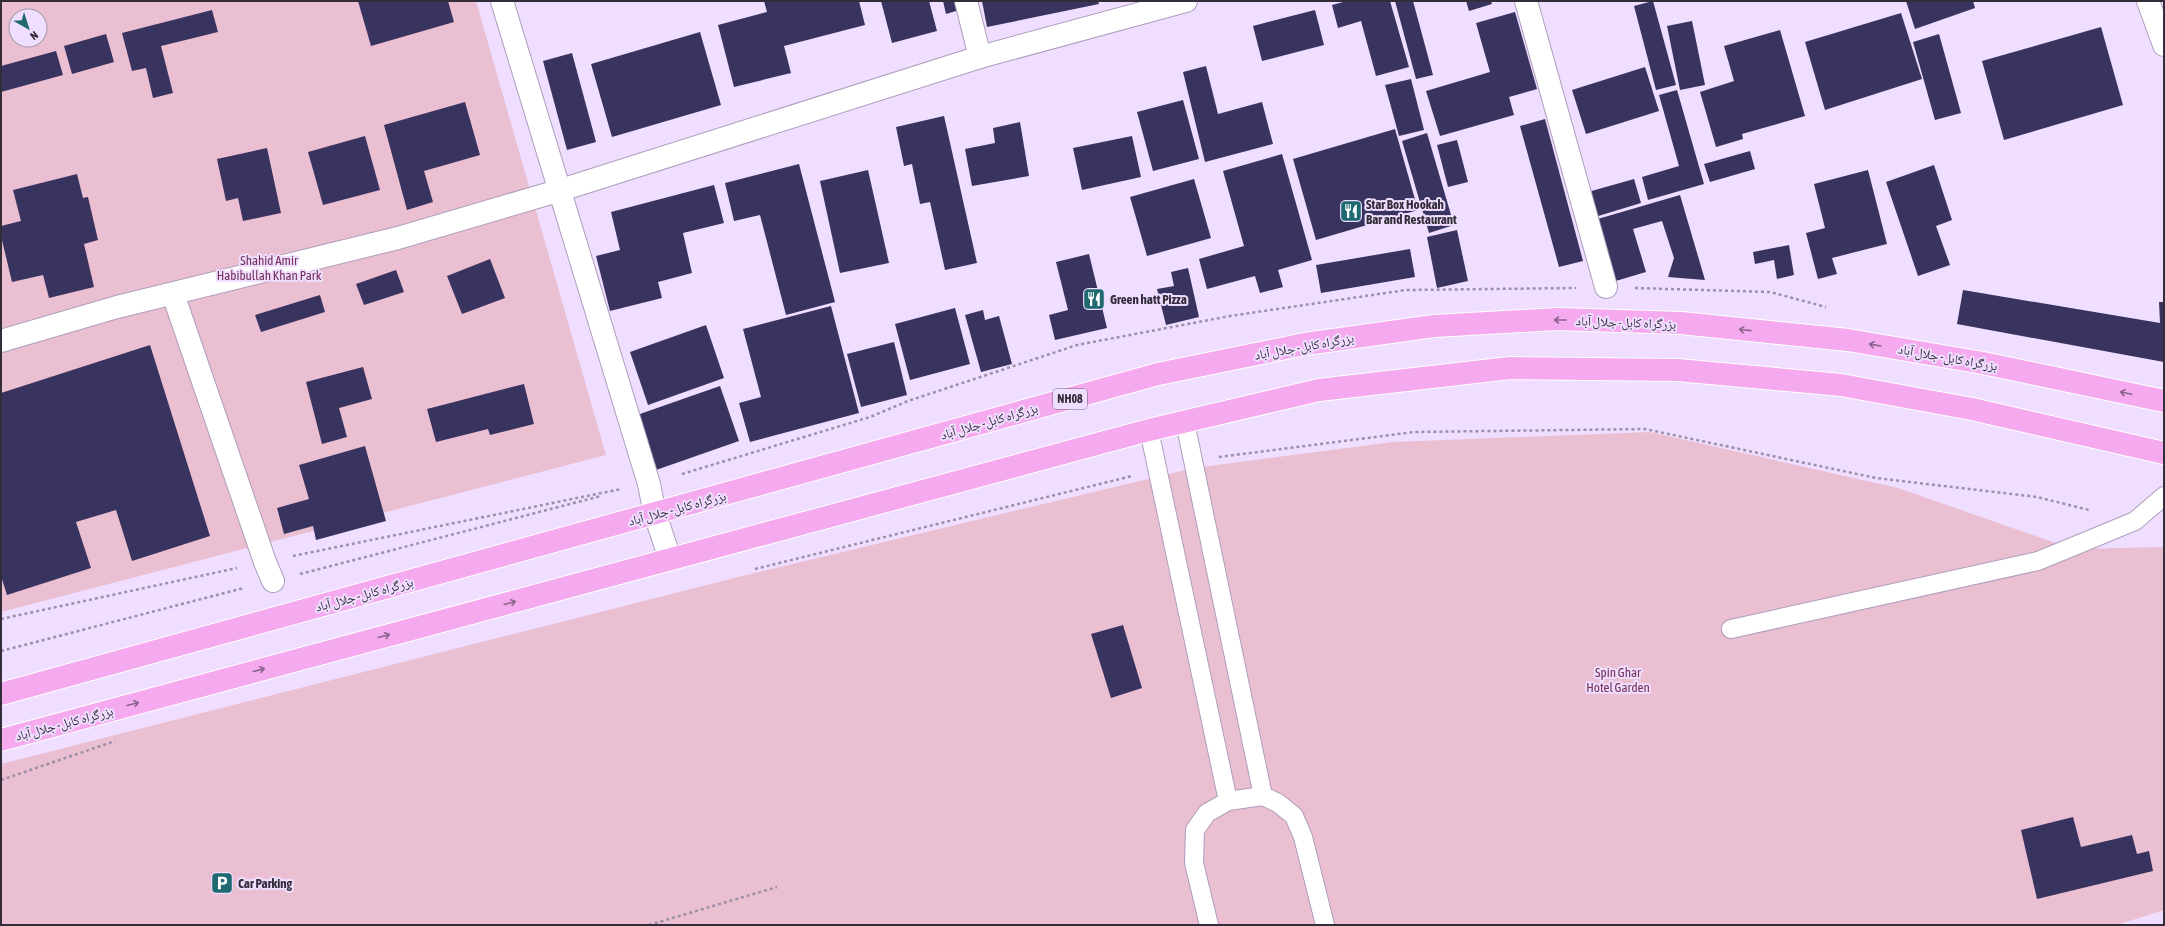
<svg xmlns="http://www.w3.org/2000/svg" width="2165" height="926" viewBox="0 0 2165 926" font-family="'Asap Condensed','Noto Naskh Arabic',sans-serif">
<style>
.green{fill:#ebbfd2;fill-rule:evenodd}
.building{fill:#393360}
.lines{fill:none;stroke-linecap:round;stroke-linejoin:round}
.lane-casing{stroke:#ae9ebc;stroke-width:20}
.street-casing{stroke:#ae9ebc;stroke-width:24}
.secondary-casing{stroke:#ae9ebc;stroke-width:24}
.highway-casing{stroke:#fff;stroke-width:24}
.path{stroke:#9c90a7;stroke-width:2.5;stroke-dasharray:3 3;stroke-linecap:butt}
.lane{stroke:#fff;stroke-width:18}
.street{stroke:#fff;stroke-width:22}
.secondary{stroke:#fff;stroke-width:22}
.highway{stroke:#f5aaef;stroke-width:22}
.oneway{stroke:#8a658b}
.labels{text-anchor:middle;stroke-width:4;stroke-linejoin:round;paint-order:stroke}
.shield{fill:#efdeff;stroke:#6b6274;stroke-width:1}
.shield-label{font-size:12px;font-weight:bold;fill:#332d39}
.poi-label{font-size:13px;font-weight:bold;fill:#332d39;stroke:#efdeff;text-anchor:start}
.park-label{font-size:13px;fill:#742f53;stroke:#efdeff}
.street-label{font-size:13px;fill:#332d39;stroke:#efdeff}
</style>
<rect width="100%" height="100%" fill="#efdeff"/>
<g class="green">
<path d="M1 1H476L606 455 1 612ZM16 16H40V40H16Z"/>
<path d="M1650 432 1898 488 2073 549 2164 547V910L2117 925H1V764L746 575 1194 468 1393 442Z"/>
</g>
<g class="building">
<path d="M358 1H448L454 22 371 46Z"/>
<path d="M764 1H859L865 25 784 46 791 73 734 87 718 25 767 12Z"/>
<path d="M881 1H929L937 31 892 43Z"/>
<path d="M943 1H965L966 8 946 14Z"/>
<path d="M982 1H1098L1099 4 987 27Z"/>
<path d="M1347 1H1390L1409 67 1376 76 1361 21 1338 28 1332 5Z"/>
<path d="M1395 1H1413L1433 75 1416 79Z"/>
<path d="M1466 1H1491L1492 4 1469 11Z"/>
<path d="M1653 1 1676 85 1656 90 1634 6Z"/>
<path d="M1906 1H1973L1975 8 1915 29Z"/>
<path d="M212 10 218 32 161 46 173 93 153 98 146 68 132 71 122 33Z"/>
<path d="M1315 10 1324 45 1262 61 1253 26Z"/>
<path d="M1515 12 1537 89 1509 97 1514 115 1440 136 1426 91 1490 72 1476 23Z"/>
<path d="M1901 13 1922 79 1825 110 1805 42Z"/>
<path d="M1692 21 1705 85 1680 90 1667 26Z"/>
<path d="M2101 27 2123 105 2004 140 1982 61Z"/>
<path d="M1780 30 1805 116 1742 134 1743 139 1716 147 1700 92 1734 81 1724 46Z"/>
<path d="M700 32 721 105 612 137 591 64Z"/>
<path d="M106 34 114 62 72 74 64 46Z"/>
<path d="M1939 34 1961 113 1935 120 1913 42Z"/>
<path d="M56 51 63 75 1 92V66Z"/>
<path d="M572 53 596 142 567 150 543 61Z"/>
<path d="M1206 66 1218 114 1262 102 1273 144 1205 162 1183 72Z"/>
<path d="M1645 67 1659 111 1586 134 1572 90Z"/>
<path d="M1411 79 1424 130 1399 136 1385 85Z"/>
<path d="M1677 90 1704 184 1648 200 1642 177 1679 166 1659 95Z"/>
<path d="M1183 100 1199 159 1153 171 1137 112Z"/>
<path d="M465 102 480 155 424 171 433 202 407 210 384 125Z"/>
<path d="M944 116 977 263 945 270 930 202 920 204 912 164 904 166 896 127Z"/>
<path d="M1545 119 1583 261 1559 267 1520 126Z"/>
<path d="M1020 122 1029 176 972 186 965 149 995 143 993 128Z"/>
<path d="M1395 129 1418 210 1316 240 1293 159Z"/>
<path d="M1427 133 1454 225 1429 233 1402 141Z"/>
<path d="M365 136 380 190 323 205 308 152Z"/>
<path d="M1132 136 1141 177 1082 190 1073 148Z"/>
<path d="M1457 140 1468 182 1448 187 1437 145Z"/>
<path d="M267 148 281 213 243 221 238 198 226 201 217 159Z"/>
<path d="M1750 151 1755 169 1710 182 1704 164Z"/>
<path d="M1282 154 1312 260 1278 270 1283 287 1260 293 1255 276 1207 289 1199 259 1244 246 1223 171Z"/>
<path d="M799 164 835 302 786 315 760 215 734 221 725 183Z"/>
<path d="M1934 165 1952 220 1936 226 1950 265 1918 276 1886 182Z"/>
<path d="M868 170 889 263 840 273 820 181Z"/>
<path d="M1868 170 1887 244 1832 258 1837 274 1818 279 1806 233 1825 228 1814 184Z"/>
<path d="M77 174 83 198 88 197 98 240 84 244 94 287 49 298 43 275 12 282 1 236V226L21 221 13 190Z"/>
<path d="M1194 179 1211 238 1147 256 1130 197Z"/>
<path d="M1634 179 1641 203 1595 217 1588 192Z"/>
<path d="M714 185 724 223 683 233 692 273 658 282 662 298 610 311 596 256 620 250 611 212Z"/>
<path d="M1680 195 1705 280 1668 277 1674 258 1662 221 1633 229 1646 272 1609 283 1591 221Z"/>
<path d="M1457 230 1468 281 1437 288 1427 237Z"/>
<path d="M1789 245 1794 275 1777 279 1774 260 1755 264 1753 252Z"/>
<path d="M1410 249 1415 277 1321 293 1316 265Z"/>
<path d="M1089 254 1107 328 1055 340 1049 315 1068 310 1056 262Z"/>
<path d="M490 259 505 298 462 314 447 276Z"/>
<path d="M1188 268 1199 317 1166 325 1157 289 1174 286 1171 272Z"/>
<path d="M396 270 404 292 364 305 356 284Z"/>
<path d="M1963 290 2160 323 2159 302H2164V362L1957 324Z"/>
<path d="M320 295 325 312 261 332 255 315Z"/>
<path d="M831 306 859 413 750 442 739 403 761 397 743 329Z"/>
<path d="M955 308 970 364 910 380 895 324Z"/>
<path d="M983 310 985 320 999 316 1012 364 981 372 965 315Z"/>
<path d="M706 325 724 378 648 405 630 352Z"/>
<path d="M894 342 907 395 861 407 847 354Z"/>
<path d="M150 345 210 536 132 561 116 510 76 522 91 568 7 595 1 576V393Z"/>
<path d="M363 367 372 399 339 408 347 437 322 444 306 382Z"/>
<path d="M524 384 534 424 490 435 488 429 436 442 427 409Z"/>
<path d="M720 386 739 441 656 470 637 415Z"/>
<path d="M365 446 386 521 316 540 313 526 284 534 277 508 309 499 299 465Z"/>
<path d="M1123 625 1142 688 1111 698 1091 634Z"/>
<path d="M2073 817 2081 847 2132 835 2137 854 2149 851 2153 871 2037 899 2021 830Z"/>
</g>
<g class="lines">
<g class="lane-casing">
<g id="lane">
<path d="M1185 422 1263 796"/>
<path d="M1149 430 1228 801"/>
<path d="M1731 629 2038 561 2135 521 2164 496"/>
<path d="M1209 925 1194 863 1195 830 1207 813 1228 801 1263 796 1278 803 1294 816 1303 837 1325 925"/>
</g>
</g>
<g class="street-casing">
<g id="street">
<path d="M502 1 649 484 655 514 670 559"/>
<path d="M966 1 980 57"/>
<path d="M1526 1 1606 287"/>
<path d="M173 294 265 562 273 581"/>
<path d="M1 341 117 307 398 238 561 190 980 57 1186 1"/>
</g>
</g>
<g class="secondary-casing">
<path id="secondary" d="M2148 1 2164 45"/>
</g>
<g class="highway-casing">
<g id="highway">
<path d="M1 694 1158 374 1305 344 1434 326 1558 319 1681 323 1848 340 1983 363 2164 401"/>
<path d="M1 740 1149 430 1319 390 1510 368 1677 370 1841 385 1972 409 2164 453"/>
</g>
</g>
<g class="path">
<path d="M1635 288 1770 292 1826 307"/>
<path d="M1219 457 1414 432 1645 429 1876 478 2037 497 2089 510"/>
<path d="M682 474 870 417 908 401 1077 345 1230 316 1406 290 1576 288"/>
<path d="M293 556 621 489"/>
<path d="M755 569 1132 476"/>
<path d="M300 574 601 496"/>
<path d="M1 619 237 568"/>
<path d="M1 651 244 588"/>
<path d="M1 780 115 741"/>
<path d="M649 925 777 887"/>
</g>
<use href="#lane" class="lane"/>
<use href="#street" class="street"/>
<use href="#secondary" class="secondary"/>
<use href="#highway" class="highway"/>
</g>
<defs><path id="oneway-shaft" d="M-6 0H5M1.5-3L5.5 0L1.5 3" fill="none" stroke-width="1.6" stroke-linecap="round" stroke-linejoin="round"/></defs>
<g class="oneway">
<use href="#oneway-shaft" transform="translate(1560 320) rotate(180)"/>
<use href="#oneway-shaft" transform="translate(1745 330) rotate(-174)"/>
<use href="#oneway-shaft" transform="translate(1875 345) rotate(-170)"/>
<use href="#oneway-shaft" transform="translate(2126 393) rotate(-168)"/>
<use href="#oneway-shaft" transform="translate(510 603) rotate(-15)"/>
<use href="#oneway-shaft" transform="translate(384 636) rotate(-15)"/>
<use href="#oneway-shaft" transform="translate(259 670) rotate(-15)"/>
<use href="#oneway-shaft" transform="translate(133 704) rotate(-15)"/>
</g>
<defs>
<g id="restaurant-square" transform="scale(1.15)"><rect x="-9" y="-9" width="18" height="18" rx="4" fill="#1f6a71" stroke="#efdeff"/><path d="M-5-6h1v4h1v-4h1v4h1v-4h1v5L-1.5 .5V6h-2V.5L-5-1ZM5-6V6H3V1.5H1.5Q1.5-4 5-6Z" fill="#fff"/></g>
<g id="parking-square" transform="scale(1.15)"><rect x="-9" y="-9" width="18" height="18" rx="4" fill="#1f6a71" stroke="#efdeff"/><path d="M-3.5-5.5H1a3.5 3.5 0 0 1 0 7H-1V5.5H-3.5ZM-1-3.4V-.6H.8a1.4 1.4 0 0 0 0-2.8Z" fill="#fff"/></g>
</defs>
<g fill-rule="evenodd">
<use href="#restaurant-square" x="1351" y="211"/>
<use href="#restaurant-square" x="1094" y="299"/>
<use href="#parking-square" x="222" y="883"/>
</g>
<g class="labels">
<rect class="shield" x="1053" y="389" width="34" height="20" rx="3"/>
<g class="shield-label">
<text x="1070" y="403">NH08</text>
</g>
<g class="poi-label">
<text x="1366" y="209">Star Box Hookah<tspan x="1366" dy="15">Bar and Restaurant</tspan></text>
<text x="1110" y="304">Green hatt Pizza</text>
<text x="238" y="888">Car Parking</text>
</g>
<g class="park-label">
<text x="269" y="265">Shahid Amir<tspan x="269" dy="15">Habibullah Khan Park</tspan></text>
<text x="1618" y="677">Spin Ghar<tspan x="1618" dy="15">Hotel Garden</tspan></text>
</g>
<g class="street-label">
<text transform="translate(1626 322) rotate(2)" y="5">بزرگراه کابل- جلال آباد</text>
<text transform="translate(1304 346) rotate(-10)" y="5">بزرگراه کابل- جلال آباد</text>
<text transform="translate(1948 357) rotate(10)" y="5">بزرگراه کابل- جلال آباد</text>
<text transform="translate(989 421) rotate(-16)" y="5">بزرگراه کابل- جلال آباد</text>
<text transform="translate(677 508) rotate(-15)" y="5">بزرگراه کابل- جلال آباد</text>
<text transform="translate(364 594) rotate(-15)" y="5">بزرگراه کابل- جلال آباد</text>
<text transform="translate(64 723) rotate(-15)" y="5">بزرگراه کابل- جلال آباد</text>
</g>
</g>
<rect width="2165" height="926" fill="none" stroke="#332d39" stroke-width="4"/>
<g transform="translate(28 28) rotate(141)"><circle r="19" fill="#efdeff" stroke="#a497b0"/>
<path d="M0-3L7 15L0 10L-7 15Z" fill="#1f6a71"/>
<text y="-6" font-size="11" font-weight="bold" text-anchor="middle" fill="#332d39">N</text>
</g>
</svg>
